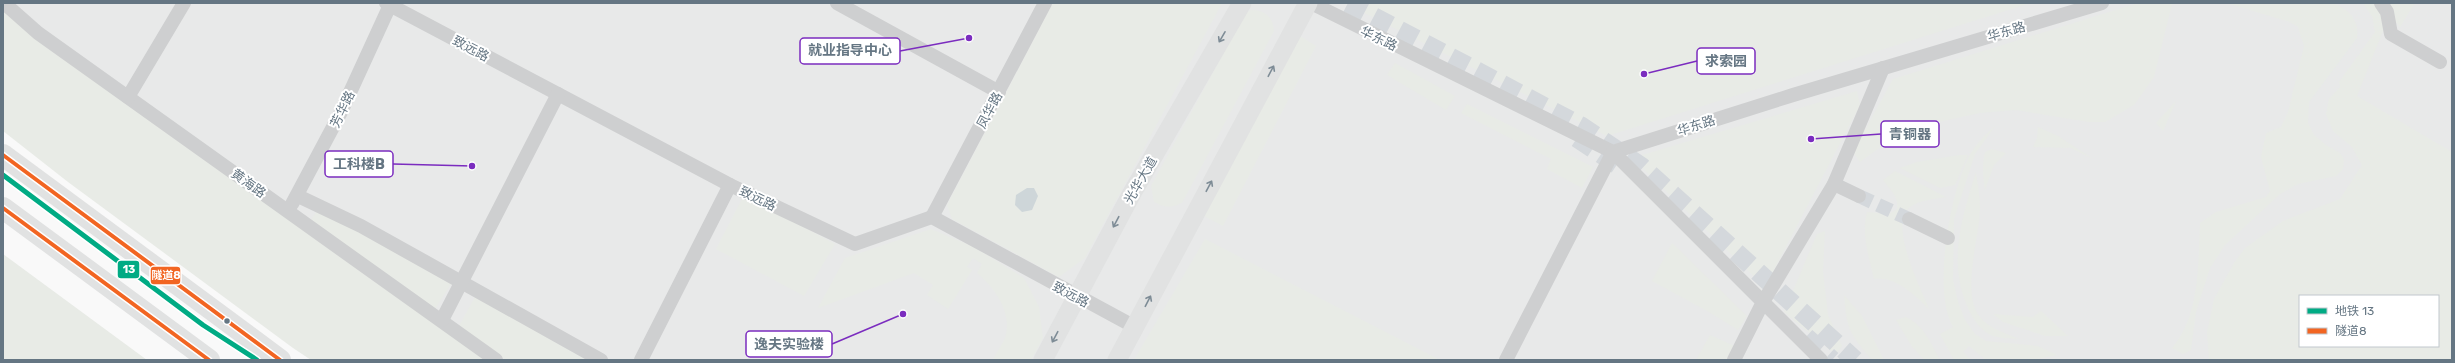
<svg xmlns="http://www.w3.org/2000/svg" width="2455" height="363" viewBox="0 0 2455 363" font-family="Rubik,'Noto Sans SC',sans-serif">
<style>
.built{fill:#e8e9e9;fill-rule:evenodd}
.green{fill:#e8ebe6;fill-rule:evenodd}
.water{fill:#ced6d9}
.lines{fill:none;stroke-linecap:round;stroke-linejoin:round}
.street-tunnel{stroke:#d4d8dc;stroke-width:14;stroke-dasharray:14 7;stroke-linecap:butt}
.secondary-tunnel{stroke:#d4d8dc;stroke-width:19;stroke-dasharray:19 10;stroke-linecap:butt}
.street{stroke:#cecfd0;stroke-width:14}
.secondary{stroke:#e1e2e2;stroke-width:19}
.primary{stroke:#e1e2e2;stroke-width:22}
.bus-1-casing{stroke:#fff;stroke-width:7}
.bus-1{stroke:#f26522;stroke-width:4}
.metro-1-casing{stroke:#fff;stroke-width:8}
.metro-1{stroke:#00ab84;stroke-width:5}
.oneway{stroke:#7e8c96}
.bus-dot{fill:#657683;stroke:#fff;stroke-width:1.5}
.labels{text-anchor:middle;stroke-width:4;stroke-linejoin:round;paint-order:stroke}
.street-label{font-size:13px;fill:#657683;stroke:#fff}
.leader{fill:none;stroke:#7b2cbf;stroke-width:1.5}
.callout-dot{fill:#7b2cbf;stroke:#fff;stroke-width:1.5}
.callout{fill:#fff;stroke:#7b2cbf;stroke-width:1.5}
.callout-label{font-size:14px;text-anchor:middle;font-weight:bold;fill:#657683}
.line-badge{stroke:#fff;stroke-width:1.5}
.badge-label{font-size:11px;text-anchor:middle;font-weight:bold;fill:#fff}
</style>
<rect width="100%" height="100%" fill="#f9f9f9"/>
<path class="built" d="M3 3H2452V360H422ZM2300 296H2438V346H2300Z"/>
<g class="green">
<path d="M1053 3H1222L1085 258 1059 277 952 219 947 205Z"/>
<path d="M1345 3H2031L1607 136Z"/>
<path d="M2138 3 2172 4 2154 77 2134 105 2105 122H2089L2016 110 1980 113 1939 122 1893 138 1860 162 1853 152 1893 79Z"/>
<path d="M2226 3H2333C2350 10 2359 20 2357 38L2309 102 2308 123 2314 135 2326 145 2340 153 2344 159 2343 169 2336 176 2298 184 2280 194 2225 245 2210 268 2196 312 2191 350 2183 354 2172 348C2200 316 2198 264 2200 223L2216 212 2266 197 2270 191 2261 157 2266 133 2281 127 2288 112 2304 46 2298 27 2290 22Z"/>
<path d="M2363 3H2375L2383 18V31L2357 96 2452 152V360H2209L2207 332 2214 299 2234 263 2245 248 2283 221 2340 199 2362 165 2352 147 2333 131 2326 114 2329 99 2340 87 2339 82 2375 32 2372 16ZM2300 296H2438V346H2300Z"/>
<path d="M2390 3H2415L2400 27 2395 21Z"/>
<path d="M3 10 489 360H311L293 348 68 182 3 131Z"/>
<path d="M1251 10C1265 10 1273 17 1274 31L1182 203C1171 208 1165 208 1154 202L1151 186 1245 14Z"/>
<path d="M1297 34 1316 46 1223 226 1202 215Z"/>
<path d="M1395 63 1455 96 1446 110 1387 75Z"/>
<path d="M1857 91 1860 105 1765 287 1632 158Z"/>
<path d="M2176 101 2163 131 2156 123Z"/>
<path d="M1467 104 1593 167 1582 188 1547 169 1551 159 1461 113Z"/>
<path d="M1995 126 1975 154 1954 219 1953 280 1958 302 1965 320 1975 334 1986 341 2038 346 2057 355 2032 360H1986L1969 346 1963 352 1971 360H1954L1940 334 1953 327C1932 290 1950 194 1969 156 1975 145 1986 134 1995 126Z"/>
<path d="M2038 127 2058 136 2093 159 2071 148 2033 147 2037 138Z"/>
<path d="M1992 149 2006 153 1994 165 1985 190C1983 177 1982 165 1985 152Z"/>
<path d="M1959 155H1968L1955 185 1940 188 1900 168 1917 162Z"/>
<path d="M1895 171 1946 197C1935 199 1919 200 1910 207 1888 225 1920 286 1929 309 1916 296 1894 275 1874 279 1869 257 1861 235 1867 212L1889 214 1897 209C1899 197 1890 189 1883 180Z"/>
<path d="M1976 172C1977 183 1980 194 1980 205 1981 233 1960 293 1980 317 1990 329 2005 333 2019 339 2009 338 1996 339 1987 333 1977 326 1970 314 1966 303 1948 259 1963 214 1976 172Z"/>
<path d="M744 195 835 244 804 296 716 249Z"/>
<path d="M319 208 451 284 435 309 311 220Z"/>
<path d="M931 229 974 247 1024 278 1039 307 1043 338 1031 360H993C996 353 1002 345 1005 338 1013 313 995 288 977 273L982 264 973 258 967 267 972 270 948 309 927 295 933 285 914 273 818 308 845 258Z"/>
<path d="M1825 231 1823 271 1828 315 1842 346 1836 355 1784 312 1817 234Z"/>
<path d="M1205 239 1440 360H1134Z"/>
<path d="M1672 243 1747 316 1738 330 1709 312 1652 281Z"/>
<path d="M3 254 147 360H3Z"/>
<path d="M1844 295 1862 316 1884 360H1872C1849 333 1847 330 1844 295Z"/>
<path d="M475 297 587 360H506L459 326Z"/>
<path d="M2041 311 2068 336H2045L2003 322 1993 314 2033 317Z"/>
<path d="M1906 317C1924 326 1931 343 1940 360H1924L1911 345 1896 320Z"/>
<path d="M1710 335 1737 347 1729 360H1696Z"/>
</g>
<path class="water" d="M1027 188H1034L1038 196 1032 210 1022 212 1015 205 1016 195Z"/>
<g class="lines">
<path class="street-tunnel" d="M1859 196 1909 219"/>
<g class="secondary-tunnel">
<path d="M1348 3 1581 126 1642 167 1855 360"/>
<path d="M1577 138 1625 170"/>
<path d="M1806 337 1832 360"/>
</g>
<g class="street">
<path d="M4 3 38 33 496 360"/>
<path d="M386 3 730 185 855 244 932 217 1135 327"/>
<path d="M837 3 999 92"/>
<path d="M1311 3 1613 152 1793 95 2102 3"/>
<path d="M2381 3 2387 12 2391 34 2440 62"/>
<path d="M128 97 184 3"/>
<path d="M1834 184 1859 196"/>
<path d="M298 196 361 226 601 360"/>
<path d="M292 204 341 112 391 3"/>
<path d="M932 217 1045 3"/>
<path d="M1909 219 1948 238"/>
<path d="M442 320 558 94"/>
<path d="M641 360 730 185"/>
<path d="M1506 360 1613 152 1763 302 1734 360"/>
<path d="M1821 360 1763 302 1834 184 1883 68"/>
</g>
<g class="secondary">
<path d="M1043 360 1132 193 1242 3"/>
<path d="M1117 360 1308 3"/>
</g>
<g class="primary">
<path d="M3 155 280 360"/>
<path d="M3 208 209 360"/>
</g>
<g class="bus-1-casing">
<g id="bus-1">
<path d="M3 155 280 360"/>
<path d="M3 208 209 360"/>
</g>
</g>
<use href="#bus-1" class="bus-1"/>
<g class="metro-1-casing">
<path id="metro-1" d="M3 175 203 325 257 360"/>
</g>
<use href="#metro-1" class="metro-1"/>
</g>
<defs><path id="oneway-shaft" d="M-6 0H5M1.5-3L5.5 0L1.5 3" fill="none" stroke-width="1.6" stroke-linecap="round" stroke-linejoin="round"/></defs>
<g class="oneway">
<use href="#oneway-shaft" transform="translate(1222 37) rotate(120)"/>
<use href="#oneway-shaft" transform="translate(1271 71) rotate(-62)"/>
<use href="#oneway-shaft" transform="translate(1209 186) rotate(-62)"/>
<use href="#oneway-shaft" transform="translate(1116 222) rotate(118)"/>
<use href="#oneway-shaft" transform="translate(1148 301) rotate(-63)"/>
<use href="#oneway-shaft" transform="translate(1055 337) rotate(118)"/>
</g>
<circle class="bus-dot" cx="227" cy="321" r="3.5"/>
<g class="labels">
<g class="street-label">
<text transform="translate(2006 31) rotate(-16)" y="5">华东路</text>
<text transform="translate(1379 38) rotate(26)" y="5">华东路</text>
<text transform="translate(471 48) rotate(28)" y="5">致远路</text>
<text transform="translate(342 109) rotate(-64)" y="5">芳华路</text>
<text transform="translate(989 110) rotate(-62)" y="5">凤华路</text>
<text transform="translate(1696 125) rotate(-18)" y="5">华东路</text>
<text transform="translate(1140 180) rotate(-60)" y="5">光华大道</text>
<text transform="translate(249 183) rotate(36)" y="5">黄海路</text>
<text transform="translate(758 198) rotate(26)" y="5">致远路</text>
<text transform="translate(1071 294) rotate(28)" y="5">致远路</text>
</g>
</g>
<path class="leader" d="M969 38L900 51M1644 74L1697 61M1811 139L1881 134M472 166L393 164M903 314L832 344"/>
<g class="callout-dot">
<circle cx="969" cy="38" r="4"/>
<circle cx="1644" cy="74" r="4"/>
<circle cx="1811" cy="139" r="4"/>
<circle cx="472" cy="166" r="4"/>
<circle cx="903" cy="314" r="4"/>
</g>
<g class="callout">
<rect x="800" y="38" width="100" height="26" rx="4"/>
<rect x="1697" y="48" width="58" height="26" rx="4"/>
<rect x="1881" y="121" width="58" height="26" rx="4"/>
<rect x="325" y="151" width="68" height="26" rx="4"/>
<rect x="746" y="331" width="86" height="26" rx="4"/>
</g>
<g class="callout-label">
<text x="850" y="55">就业指导中心</text>
<text x="1726" y="66">求索园</text>
<text x="1910" y="139">青铜器</text>
<text x="359" y="169">工科楼B</text>
<text x="789" y="349">逸夫实验楼</text>
</g>
<g class="line-badge">
<rect x="117" y="260" width="23" height="19" rx="4" fill="#00ab84"/>
<rect x="150" y="266" width="31" height="19" rx="4" fill="#f26522"/>
</g>
<g class="badge-label">
<text x="129" y="273">13</text>
<text x="166" y="279">隧道8</text>
</g>
<rect width="2455" height="363" fill="none" stroke="#657683" stroke-width="8"/>
<rect x="2299" y="295" width="140" height="52" fill="#ffffff" stroke="#c1c8cd"/>
<rect x="2307" y="308" width="20" height="6" fill="#00ab84" stroke="#c1c8cd"/>
<text x="2335" y="315" font-size="12" fill="#657683">地铁 13</text>
<rect x="2307" y="328" width="20" height="6" fill="#f26522" stroke="#c1c8cd"/>
<text x="2335" y="335" font-size="12" fill="#657683">隧道8</text>
</svg>
